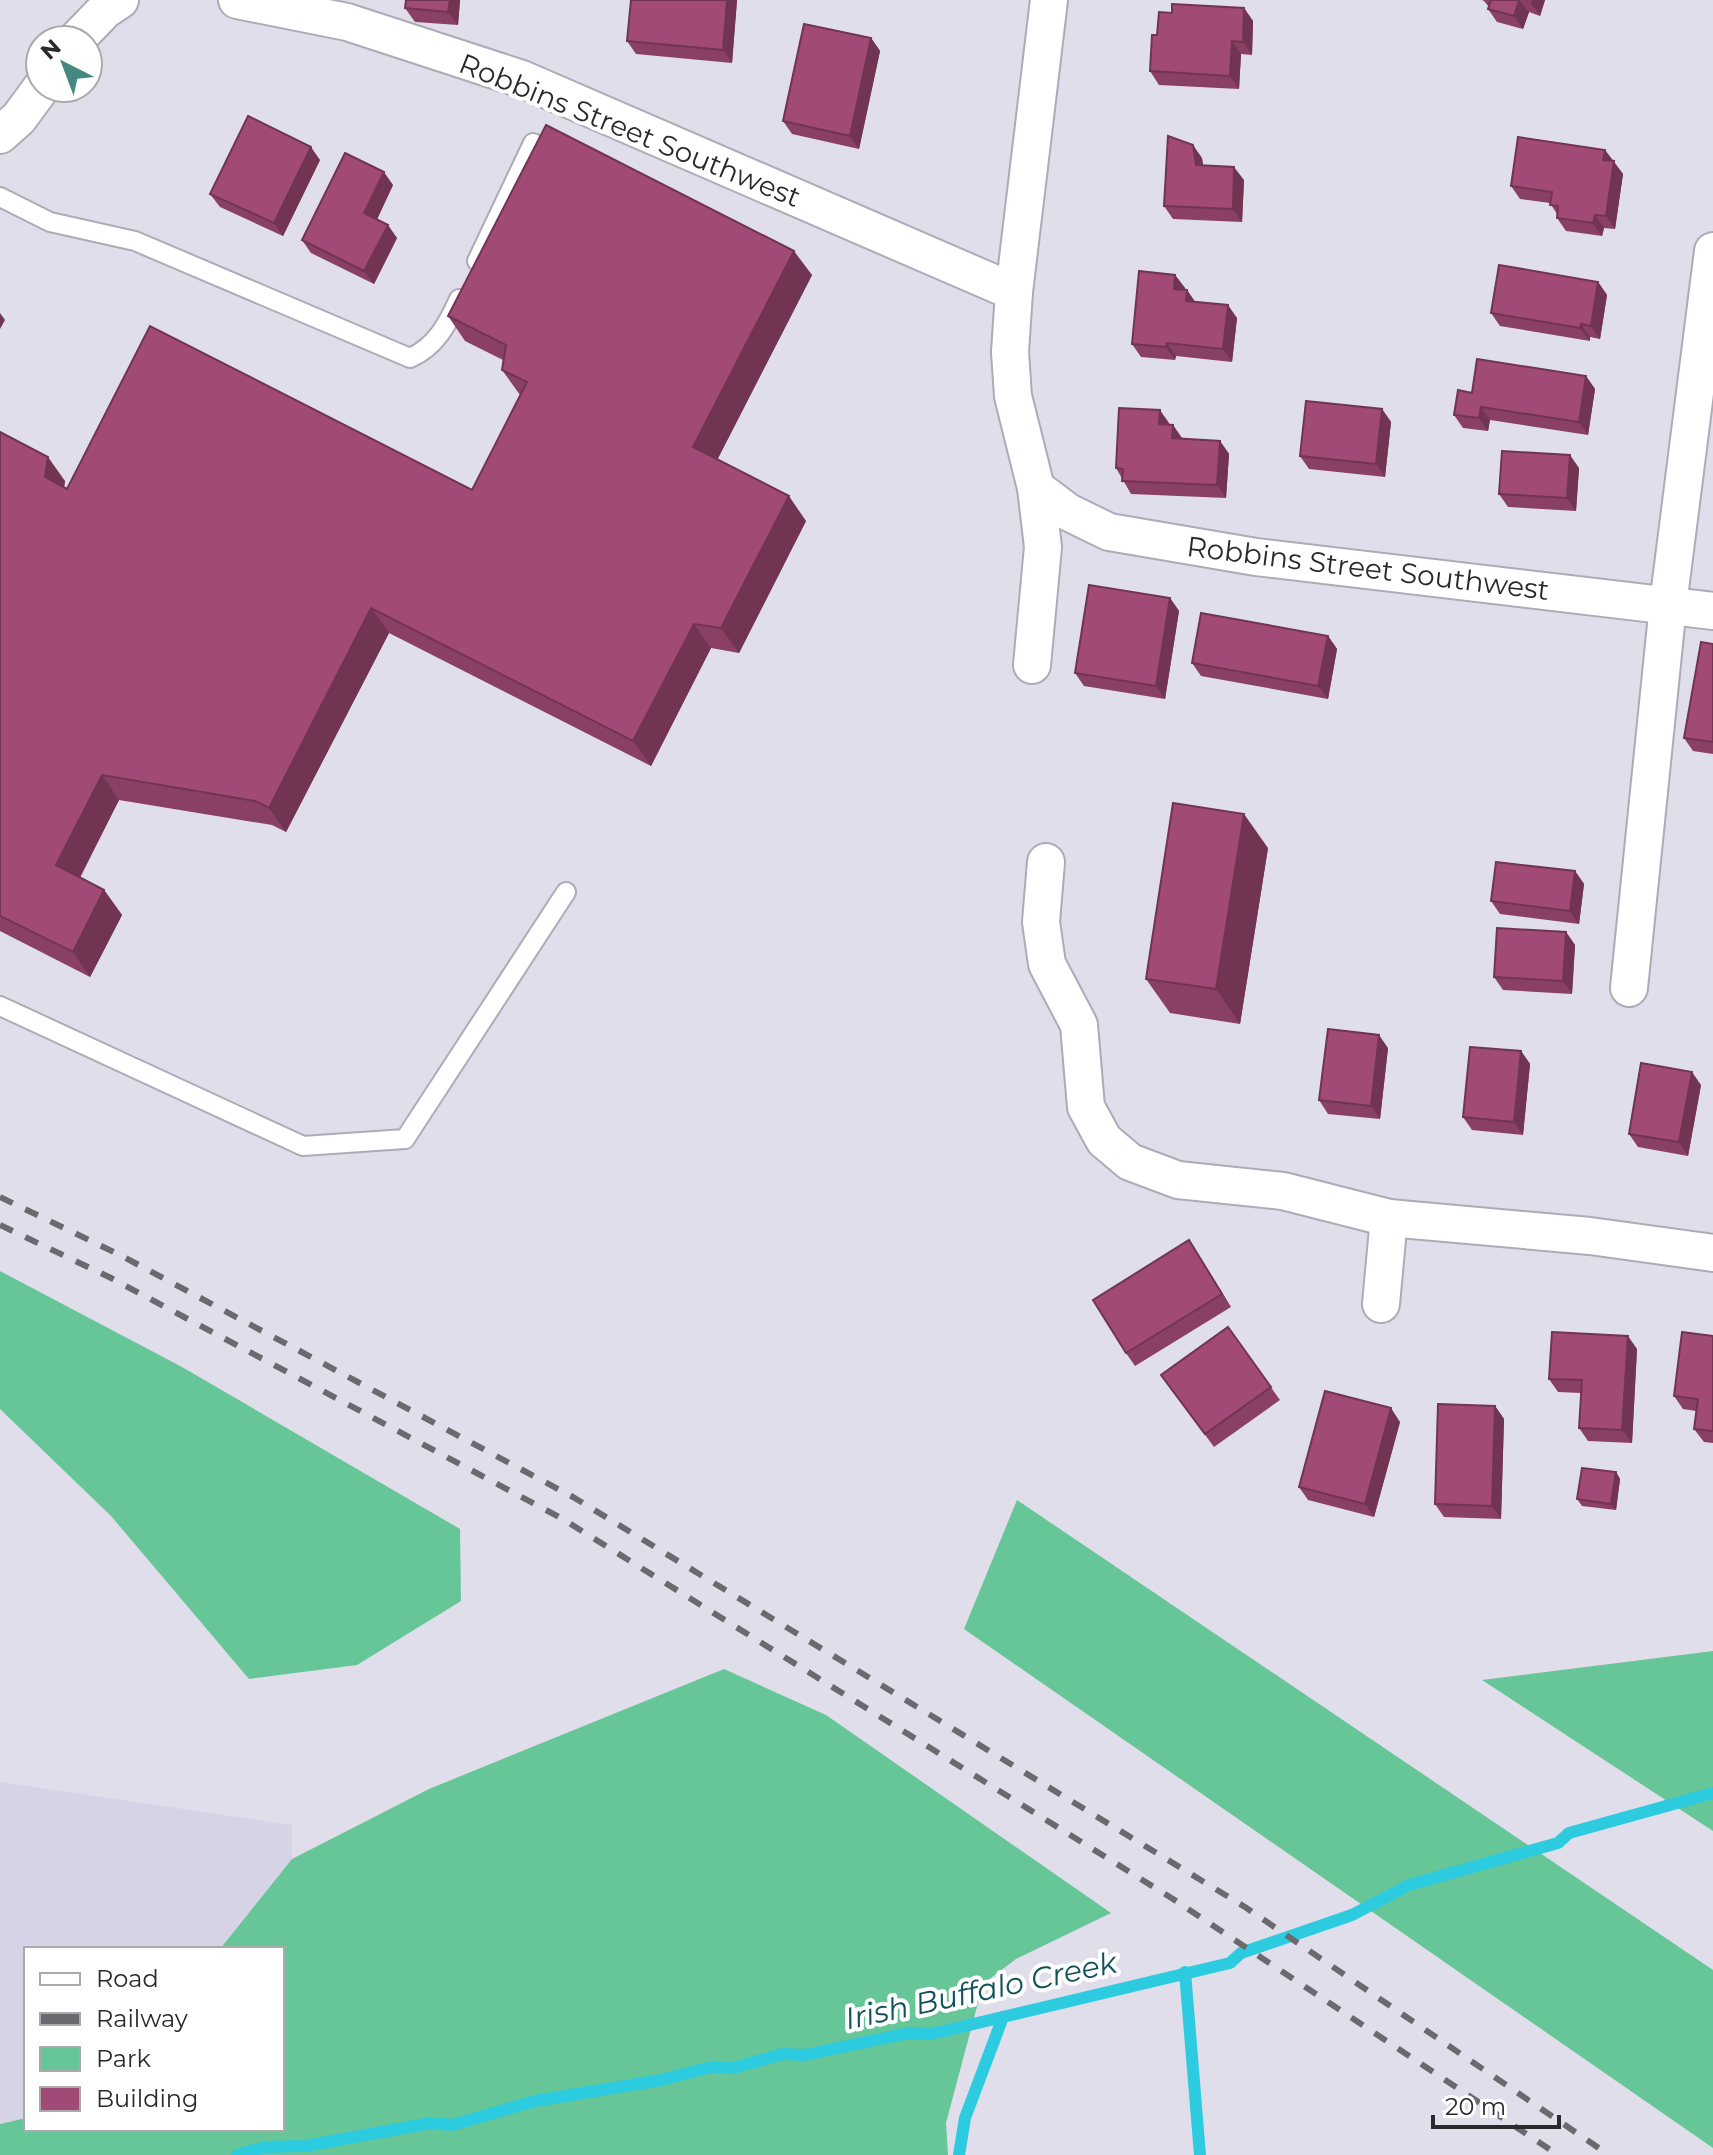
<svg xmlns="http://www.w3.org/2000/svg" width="1713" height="2155" viewBox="0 0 1713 2155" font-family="Montserrat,sans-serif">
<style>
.built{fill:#d6d3e7}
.green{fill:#66c698}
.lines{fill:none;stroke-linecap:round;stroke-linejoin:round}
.stream{stroke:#2ccbdf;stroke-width:12}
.service-casing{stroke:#adabb7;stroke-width:22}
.minor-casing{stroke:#adabb7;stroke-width:40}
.service{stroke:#fff;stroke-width:18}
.minor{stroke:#fff;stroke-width:36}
.rail{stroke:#6a6970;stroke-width:6;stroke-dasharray:14 14;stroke-linecap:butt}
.wall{fill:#8a4065}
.shaded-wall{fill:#713452}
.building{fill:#a14a75;stroke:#713452;stroke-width:2}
.labels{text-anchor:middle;stroke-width:8;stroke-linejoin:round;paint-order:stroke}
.street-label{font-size:28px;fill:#2a2a2e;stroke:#fff}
.water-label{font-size:30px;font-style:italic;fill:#115159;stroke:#fff}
</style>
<rect width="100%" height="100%" fill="#e0deea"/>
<path class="built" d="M0 1782 292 1825V1859L220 1949H26V2118L0 2124Z"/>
<g class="green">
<path d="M0 1271 182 1367 460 1529 461 1601 357 1665 249 1679 111 1516 0 1409Z"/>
<path d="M1017 1500 1713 1970V2148L964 1629Z"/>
<path d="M1713 1651V1831L1482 1680Z"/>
<path d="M724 1669 826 1715 1111 1913 1016 1959 983 1984 946 2123 948 2155H0V2124L26 2118V2129H282V1949H220L292 1859 429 1789Z"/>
</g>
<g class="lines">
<g class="stream">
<path d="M1185 1972 1200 2155"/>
<path d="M237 2155 265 2147 306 2146 430 2123 452 2125 535 2101 661 2080 711 2067 733 2068 783 2054 805 2055 909 2033 931 2034 1230 1963 1241 1953 1352 1915 1409 1885 1558 1843 1569 1833 1713 1793"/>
<path d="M959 2155 965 2118 1003 2017"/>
</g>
<g class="service-casing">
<g id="service">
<path d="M0 197 50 222 135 241 410 358C436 347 448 323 459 299"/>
<path d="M477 261 533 143"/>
<path d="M0 1006 303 1146 405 1139 566 892"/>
</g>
</g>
<g class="minor-casing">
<g id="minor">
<path d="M237 0 347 22 522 79 1014 292"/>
<path d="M76 40 105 10 120 0"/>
<path d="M0 135 19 118 41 88"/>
<path d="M1036 488 1068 512 1109 532 1256 557 1713 611"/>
<path d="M1032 665 1043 547 1036 488 1013 396 1010 352 1014 292 1049 0"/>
<path d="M1046 862 1041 922 1047 964 1079 1025 1086 1107 1104 1140 1130 1162 1178 1180 1283 1191 1389 1218 1590 1236 1713 1253"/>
<path d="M1629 988 1668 605 1713 251"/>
<path d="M1381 1304 1389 1218"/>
</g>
</g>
<use href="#service" class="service"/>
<use href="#minor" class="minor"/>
<g class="rail">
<path d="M0 1197 120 1255 573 1497 1245 1907 1609 2155"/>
<path d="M0 1225 109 1277 561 1518 1173 1899 1558 2155"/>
</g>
</g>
<g class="wall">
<path d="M460 0 458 25 415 22 405 8Z"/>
<path d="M631 0H737L732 63 636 54 627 41Z"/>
<path d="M1482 0H1545L1540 16 1529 12 1523 29 1497 22 1488 9 1489 7 1484 1Z"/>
<path d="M1244 8 1253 21 1252 55 1241 54 1239 89 1159 85 1150 71 1157 35 1172 13Z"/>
<path d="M871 38 880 51 859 149 792 134 783 121Z"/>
<path d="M1605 150 1623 174 1615 229 1604 228 1602 236 1566 231 1557 218V214L1550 203 1520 199 1511 186Z"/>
<path d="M1202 158 1203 166 1244 180 1242 222 1173 219 1164 206Z"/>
<path d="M320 160 283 236 220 207 210 194Z"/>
<path d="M393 185 377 219 397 238 374 284 311 253 302 240Z"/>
<path d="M812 275 717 460 806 521 739 653 711 648 651 766 389 633 286 832 272 825 119 800 80 878 104 890 122 915 90 977 0 931V432L65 481 64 487 67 489 472 490 520 395 502 370 503 360 465 341 448 316Z"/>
<path d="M1175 275 1185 288 1184 290H1187L1195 302 1237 318 1232 362 1176 356 1175 360 1141 357 1132 344Z"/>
<path d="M1598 282 1607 295 1600 339 1590 337V341L1500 326 1491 313Z"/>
<path d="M1586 376 1595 389 1588 435 1490 420 1488 431 1463 428 1454 415 1472 393Z"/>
<path d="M1382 409 1391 422 1385 477 1309 469 1300 456Z"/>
<path d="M1169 423V424L1173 425 1182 439 1220 441 1229 454 1226 498 1131 494 1116 468Z"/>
<path d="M1579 468 1576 511 1508 507 1499 494Z"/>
<path d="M1170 598 1179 611 1165 699 1084 686 1075 673Z"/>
<path d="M1328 636 1337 649 1328 699 1201 676 1192 663Z"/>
<path d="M1713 644V754L1693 751 1684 738Z"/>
<path d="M1268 848 1240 1024 1170 1013 1146 979Z"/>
<path d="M1575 871 1584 884 1579 924 1500 914 1491 901Z"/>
<path d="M1566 932 1575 945 1572 994 1503 990 1494 977Z"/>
<path d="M1388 1048 1380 1119 1328 1114 1319 1100Z"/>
<path d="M1521 1051 1530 1064 1523 1135 1472 1130 1463 1117Z"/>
<path d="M1701 1085 1688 1156 1638 1147 1629 1134Z"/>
<path d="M1198 1254 1231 1307 1135 1366 1126 1353Z"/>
<path d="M1228 1327 1280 1400 1214 1447 1161 1375Z"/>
<path d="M1713 1336V1443L1704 1442 1694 1429 1696 1411 1683 1409 1674 1396Z"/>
<path d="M1637 1349 1632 1443 1588 1441 1579 1428 1581 1393 1558 1392 1549 1379Z"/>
<path d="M1495 1406 1504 1419 1501 1519 1444 1517 1435 1504Z"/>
<path d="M1400 1422 1374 1517 1308 1500 1299 1487Z"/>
<path d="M1616 1472 1620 1479 1616 1510 1582 1506 1577 1499Z"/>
</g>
<g class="shaded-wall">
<path d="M450 0H460L458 25 448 12Z"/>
<path d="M727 0H737L732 63 723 50Z"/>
<path d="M1519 0 1529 12 1523 29 1514 16Z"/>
<path d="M1532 0H1545L1540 16 1531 3Z"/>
<path d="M1244 8 1253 21 1252 55 1243 42Z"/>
<path d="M871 38 880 51 859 149 850 136Z"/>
<path d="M1232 41 1241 54 1239 89 1230 76Z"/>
<path d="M1193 145 1202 158 1205 178 1196 165Z"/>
<path d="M311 147 320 160 283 236 274 223Z"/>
<path d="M1605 150 1623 174 1615 229 1606 216 1603 160Z"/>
<path d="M1234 167 1244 180 1242 222 1233 209Z"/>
<path d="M384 172 393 185 374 226 364 213Z"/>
<path d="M1595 215 1604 228 1602 236 1593 223Z"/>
<path d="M388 225 397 238 374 284 364 271Z"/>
<path d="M794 251 812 275 711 472 693 447Z"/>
<path d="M1175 275 1185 288 1183 302 1174 289Z"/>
<path d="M1598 282 1607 295 1600 339 1591 326Z"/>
<path d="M1187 290 1196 303 1186 301Z"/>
<path d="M1228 305 1237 318 1232 362 1223 349Z"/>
<path d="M0 313 5 320 0 329Z"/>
<path d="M1581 324 1590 337V341L1580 328Z"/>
<path d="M1167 343 1176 356 1175 360 1166 347Z"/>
<path d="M1586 376 1595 389 1588 435 1579 422Z"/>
<path d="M1481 407 1490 420 1488 431 1479 418Z"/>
<path d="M1382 409 1391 422 1385 477 1376 464Z"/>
<path d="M1160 410 1169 423 1168 437 1159 424Z"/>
<path d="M1173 425 1182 438 1181 451 1172 438Z"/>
<path d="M1220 441 1229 454 1226 498 1217 485Z"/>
<path d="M1570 455 1579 468 1576 511 1567 498Z"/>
<path d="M48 457 65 481 62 502 45 477Z"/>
<path d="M789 496 806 521 739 653 721 628Z"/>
<path d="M1170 598 1179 611 1165 699 1156 686Z"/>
<path d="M371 608 389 633 286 832 269 808Z"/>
<path d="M694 624 711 648 651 766 633 741Z"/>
<path d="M1328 636 1337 649 1328 699 1318 686Z"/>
<path d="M102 775 119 800 73 890 56 865Z"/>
<path d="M1244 814 1268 848 1240 1024 1216 989Z"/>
<path d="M1575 871 1584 884 1579 924 1570 911Z"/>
<path d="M104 890 122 915 90 977 73 952Z"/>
<path d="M1566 932 1575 945 1572 994 1563 981Z"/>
<path d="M1379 1035 1388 1048 1380 1119 1371 1106Z"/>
<path d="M1521 1051 1530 1064 1523 1135 1514 1122Z"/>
<path d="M1692 1072 1701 1085 1688 1156 1679 1142Z"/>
<path d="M1189 1240 1198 1254 1231 1307 1222 1294Z"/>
<path d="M1628 1336 1637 1349 1632 1443 1622 1430Z"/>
<path d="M1495 1406 1504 1419 1501 1519 1492 1506Z"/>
<path d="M1391 1408 1400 1422 1374 1517 1365 1504Z"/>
<path d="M1616 1472 1620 1479 1616 1510 1611 1504Z"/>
</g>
<g class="building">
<path d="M406 0H450L448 12 405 8Z"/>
<path d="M631 0H727L723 50 627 41Z"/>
<path d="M1491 0H1519L1514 16 1488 9Z"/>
<path d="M1172 4 1244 8 1243 42 1232 41 1230 76 1150 71 1152 35H1157L1159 12 1172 13Z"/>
<path d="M804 24 871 38 850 136 783 121Z"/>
<path d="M248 116 311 147 274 223 210 194Z"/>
<path d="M546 125 794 251 693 447 789 496 721 628 694 624 633 741 371 608 269 808 255 801 102 775 56 865 104 890 73 952 0 916V432L48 457 45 477 67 489 150 326 472 490 527 382 502 370 506 345 448 316Z"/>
<path d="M1168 136 1193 145 1196 165 1234 167 1233 209 1164 206Z"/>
<path d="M1518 137 1605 150 1603 160 1614 161 1606 216 1595 215 1593 223 1557 218 1558 206 1550 205 1552 192 1511 186Z"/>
<path d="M345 153 384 172 364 213 388 225 364 271 302 240Z"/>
<path d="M1499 265 1598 282 1591 326 1581 324 1580 328 1491 313Z"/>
<path d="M1139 271 1175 275 1174 289 1187 290 1186 301 1228 305 1223 349 1167 343 1166 347 1132 344Z"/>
<path d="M1477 359 1586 376 1579 422 1481 407 1479 418 1454 415 1458 390 1472 393Z"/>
<path d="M1306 401 1382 409 1376 464 1300 456Z"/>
<path d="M1119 408 1160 410 1159 424 1173 425 1172 438 1220 441 1217 485 1122 481 1123 469 1116 468Z"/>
<path d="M1502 451 1570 455 1567 498 1499 494Z"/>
<path d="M1089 585 1170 598 1156 686 1075 673Z"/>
<path d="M1201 613 1328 636 1318 686 1192 663Z"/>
<path d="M1701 642 1713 644V742L1684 738Z"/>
<path d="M1173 803 1244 814 1216 989 1146 979Z"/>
<path d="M1496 862 1575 871 1570 911 1491 901Z"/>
<path d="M1497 928 1566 932 1563 981 1494 977Z"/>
<path d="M1328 1029 1379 1035 1371 1106 1319 1100Z"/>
<path d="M1470 1047 1521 1051 1514 1122 1463 1117Z"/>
<path d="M1641 1063 1692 1072 1679 1142 1629 1134Z"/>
<path d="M1189 1240 1222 1294 1126 1353 1093 1300Z"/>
<path d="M1228 1327 1271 1387 1205 1434 1161 1375Z"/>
<path d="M1552 1332 1628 1336 1622 1430 1579 1428 1582 1380 1549 1379Z"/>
<path d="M1682 1332 1713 1336V1431L1694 1429 1698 1399 1674 1396Z"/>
<path d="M1325 1391 1391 1408 1365 1504 1299 1487Z"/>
<path d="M1438 1404 1495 1406 1492 1506 1435 1504Z"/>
<path d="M1582 1468 1616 1472 1611 1504 1577 1499Z"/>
</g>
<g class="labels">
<g class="street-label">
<text transform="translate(630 130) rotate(22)" y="10">Robbins Street Southwest</text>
<text transform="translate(1368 568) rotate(7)" y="10">Robbins Street Southwest</text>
</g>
<g class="water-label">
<text transform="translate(981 1991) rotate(-12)" y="10">Irish Buffalo Creek</text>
</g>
</g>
<rect x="24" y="1947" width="260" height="184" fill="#ffffff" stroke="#aaaaab" stroke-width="2"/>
<rect x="40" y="1973" width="40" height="12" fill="#ffffff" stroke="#aaaaab" stroke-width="2"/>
<text x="96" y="1987" font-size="24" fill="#2a2a2e">Road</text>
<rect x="40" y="2013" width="40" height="12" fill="#6a6970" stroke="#aaaaab" stroke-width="2"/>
<text x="96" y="2027" font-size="24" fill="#2a2a2e">Railway</text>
<rect x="40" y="2047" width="40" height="24" fill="#66c698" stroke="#aaaaab" stroke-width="2"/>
<text x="96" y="2067" font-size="24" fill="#2a2a2e">Park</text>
<rect x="40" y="2087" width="40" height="24" fill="#a14a75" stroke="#aaaaab" stroke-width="2"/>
<text x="96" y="2107" font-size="24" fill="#2a2a2e">Building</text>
<g transform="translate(64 64) rotate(318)"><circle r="38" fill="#ffffff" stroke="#aaaaab" stroke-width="2"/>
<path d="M0-6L14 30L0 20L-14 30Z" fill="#44897f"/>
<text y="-12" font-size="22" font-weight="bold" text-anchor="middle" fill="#2a2a2e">N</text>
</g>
<path d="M1433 2115v12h126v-12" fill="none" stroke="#2a2a2e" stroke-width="4"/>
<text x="1445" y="2115" font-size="24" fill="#2a2a2e" stroke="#ffffff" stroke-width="6" paint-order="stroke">20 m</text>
</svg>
